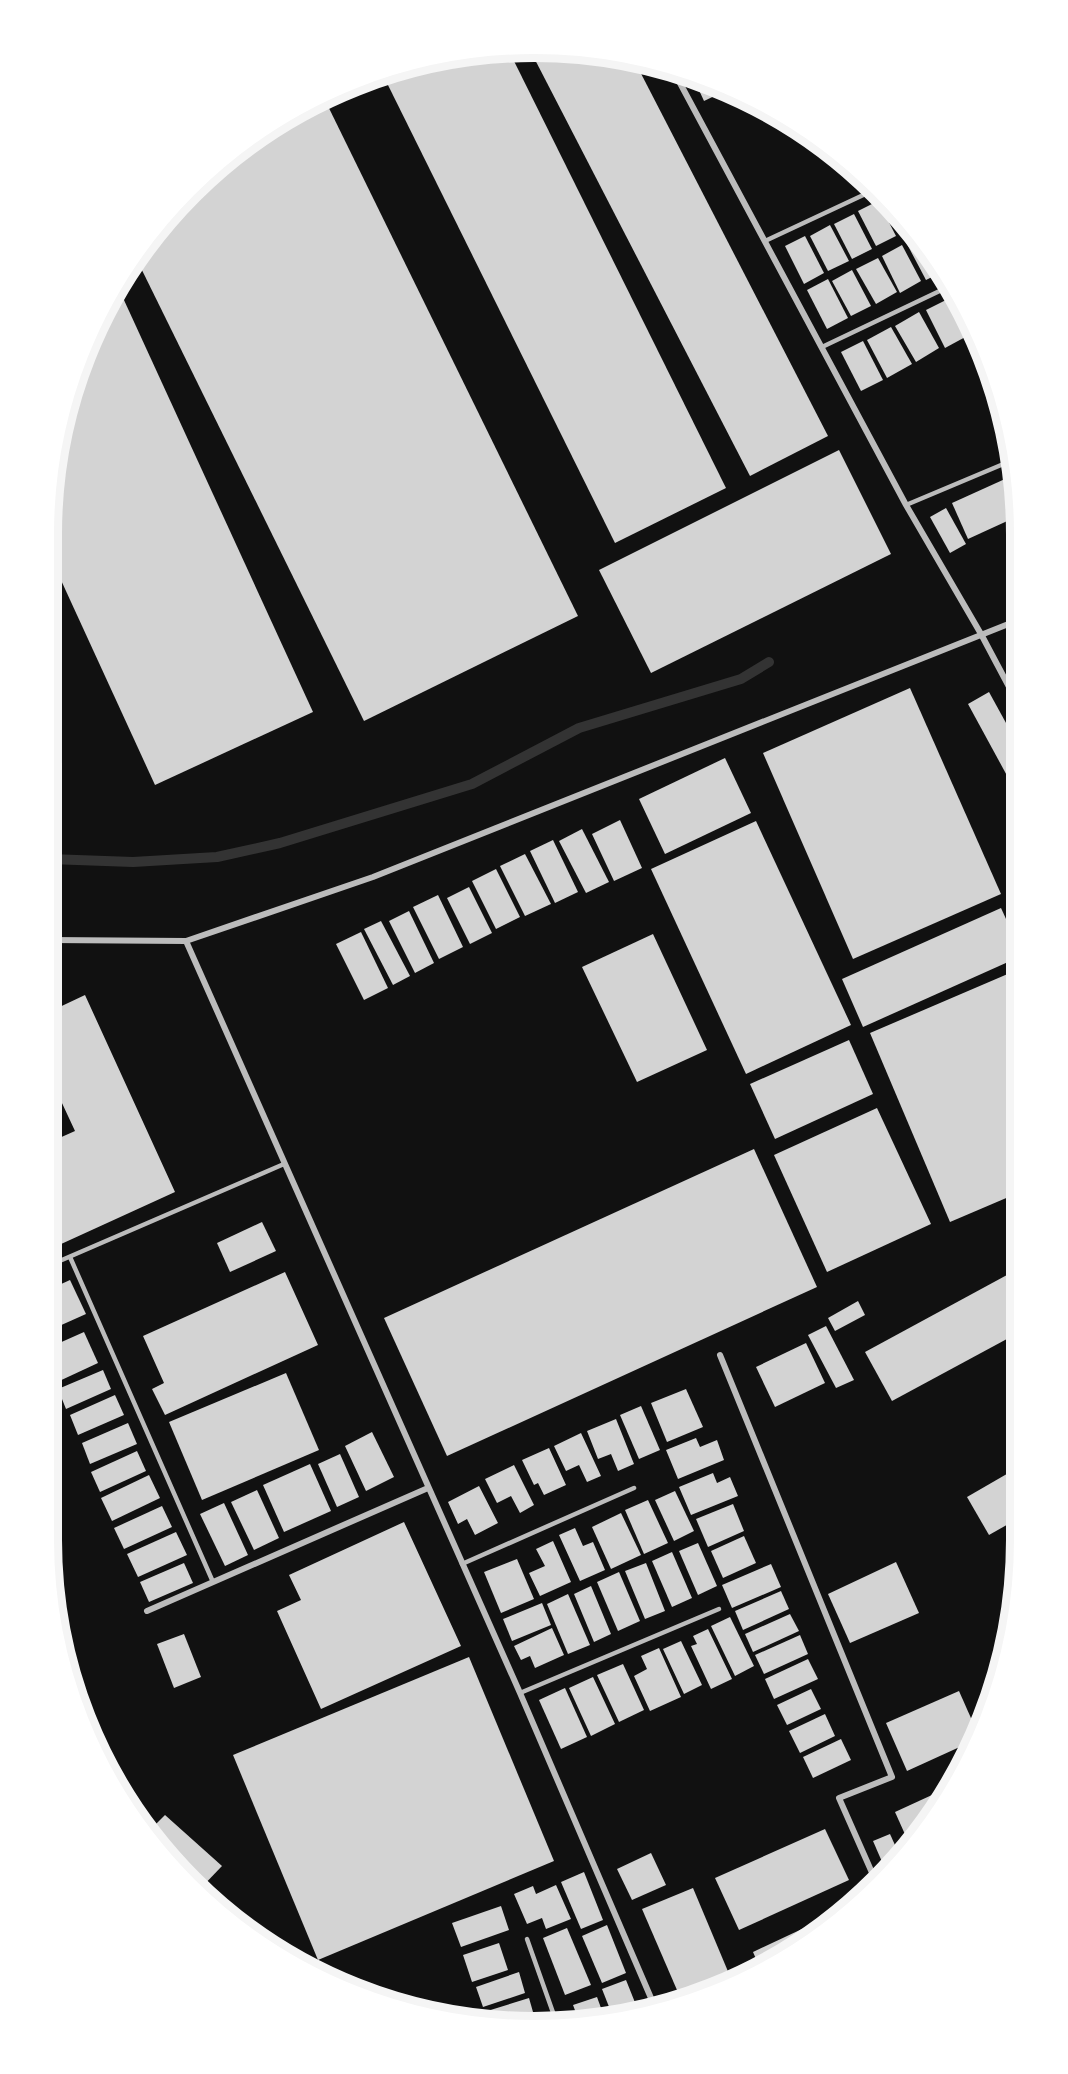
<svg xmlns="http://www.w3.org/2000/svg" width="1068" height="2074" viewBox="0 0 1068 2074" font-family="'IBM Plex Sans',sans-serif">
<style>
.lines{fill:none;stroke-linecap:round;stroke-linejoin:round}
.stream{stroke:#333;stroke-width:10}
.building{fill:#d3d3d3}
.service{stroke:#bcbcbc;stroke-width:4.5}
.minor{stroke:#bcbcbc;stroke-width:6}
.rim{fill:none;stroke:#f5f5f5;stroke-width:8}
</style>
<rect width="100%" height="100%" fill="#111"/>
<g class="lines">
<path class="stream" d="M49 859 133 862 217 857 280 843 472 784 579 728 741 679 769 662"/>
</g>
<g class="building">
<path d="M565 49 634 60 828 436 750 476 530 50Z"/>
<path d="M509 51 726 488 615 543 382 73 470 52Z"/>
<path d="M693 77 727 90 704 101Z"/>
<path d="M324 98 578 616 364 721 136 258 148 238 213 169 291 113Z"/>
<path d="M882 198 911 229 900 235Z"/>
<path d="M878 201 896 236 876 246 858 211Z"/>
<path d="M854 214 872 249 852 259 834 224Z"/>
<path d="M830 225 849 261 828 271 810 236Z"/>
<path d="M805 236 824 273 804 284 785 246Z"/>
<path d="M919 238 940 273 926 280 907 244Z"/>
<path d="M902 245 921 281 900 293 882 256Z"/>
<path d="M878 258 897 292 876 304 856 269Z"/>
<path d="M852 270 871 306 851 316 832 281Z"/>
<path d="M828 279 848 318 827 329 807 290Z"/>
<path d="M118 287 313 712 155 785 49 554V503L64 409 98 319Z"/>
<path d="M950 298 969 335 945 348 926 310Z"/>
<path d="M919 312 939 348 916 362 895 326Z"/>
<path d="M891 327 912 364 887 378 867 340Z"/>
<path d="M863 341 883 380 861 391 841 352Z"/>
<path d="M839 450 891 554 651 673 599 570Z"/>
<path d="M1016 474V517L968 539 952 503Z"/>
<path d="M946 508 966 544 950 553 930 517Z"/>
<path d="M910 688 1001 894 853 959 763 753Z"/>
<path d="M989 692 1017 743V794L968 704Z"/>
<path d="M725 758 751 813 665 854 639 799Z"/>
<path d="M620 820 642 868 614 881 592 834Z"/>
<path d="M756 821 851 1025 746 1074 651 869Z"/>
<path d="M582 829 609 882 586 893 559 841Z"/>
<path d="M553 840 578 892 555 903 530 851Z"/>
<path d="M525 854 551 904 525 916 500 866Z"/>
<path d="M496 869 520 917 496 929 472 881Z"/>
<path d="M469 887 492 933 470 944 447 898Z"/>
<path d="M438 895 463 947 439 959 413 907Z"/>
<path d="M1001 908 1017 943V958L863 1027 842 979Z"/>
<path d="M409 911 434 963 415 973 389 921Z"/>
<path d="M381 921 410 976 393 985 364 929Z"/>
<path d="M361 932 388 988 364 1000 336 944Z"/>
<path d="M653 934 707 1050 637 1082 582 967Z"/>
<path d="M1017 970 1018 1193 950 1222 870 1033Z"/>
<path d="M85 995 175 1192 48 1250V1143L75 1131 48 1073 49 1012Z"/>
<path d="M849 1040 873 1094 775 1139 750 1084Z"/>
<path d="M877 1108 931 1224 827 1272 774 1155Z"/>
<path d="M754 1149 817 1287 447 1456 384 1318Z"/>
<path d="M262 1222 276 1251 230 1272 217 1243Z"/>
<path d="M1018 1269V1333L892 1401 865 1352Z"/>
<path d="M285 1272 318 1345 165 1415 152 1389 164 1383 143 1336Z"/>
<path d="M70 1280 86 1314 48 1331V1290Z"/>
<path d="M858 1301 865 1315 835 1331 828 1318Z"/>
<path d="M826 1326 854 1380 836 1388 808 1335Z"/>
<path d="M84 1332 98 1363 55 1383 48 1367V1348Z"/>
<path d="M806 1343 825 1383 775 1407 756 1367Z"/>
<path d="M103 1370 111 1389 66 1409 58 1389Z"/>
<path d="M286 1373 319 1450 202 1500 169 1422Z"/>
<path d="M686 1389 703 1427 667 1442 651 1403Z"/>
<path d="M115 1395 124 1415 78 1435 70 1415Z"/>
<path d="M641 1406 660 1450 639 1459 620 1415Z"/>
<path d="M616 1419 634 1464 618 1471 611 1454 598 1459 587 1431Z"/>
<path d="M128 1423 137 1444 90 1464 82 1443Z"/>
<path d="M372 1432 394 1477 366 1491 345 1446Z"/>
<path d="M581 1433 601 1476 587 1482 579 1465 566 1471 554 1446Z"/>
<path d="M696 1438 700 1447 717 1440 724 1460 678 1479 666 1450Z"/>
<path d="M549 1448 566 1485 544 1495 538 1483 534 1485 522 1460Z"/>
<path d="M137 1451 146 1471 100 1492 91 1472Z"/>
<path d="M340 1454 359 1497 337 1507 318 1464Z"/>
<path d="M310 1464 331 1511 284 1532 263 1485Z"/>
<path d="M514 1465 534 1505 520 1513 511 1496 497 1503 485 1479Z"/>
<path d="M1019 1467V1518L989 1535 967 1497Z"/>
<path d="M713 1473 717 1483 730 1477 738 1496 691 1515 679 1487Z"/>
<path d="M149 1475 160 1498 112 1521 101 1498Z"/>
<path d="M479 1486 498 1523 475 1535 467 1519 458 1524 448 1502Z"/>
<path d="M257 1490 279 1538 254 1550 231 1502Z"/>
<path d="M675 1491 694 1531 674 1541 655 1500Z"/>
<path d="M648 1500 668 1543 644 1554 625 1510Z"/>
<path d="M224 1503 248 1555 225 1566 200 1514Z"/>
<path d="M733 1504 744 1531 708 1547 696 1519Z"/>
<path d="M162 1506 172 1527 124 1549 114 1528Z"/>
<path d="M621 1513 641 1555 611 1569 592 1527Z"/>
<path d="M404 1522 461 1646 321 1709 277 1611 301 1600 289 1575Z"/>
<path d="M575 1528 583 1546 593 1542 605 1570 580 1581 559 1535Z"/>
<path d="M176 1532 187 1555 138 1577 127 1554Z"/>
<path d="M744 1536 756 1563 723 1578 711 1551Z"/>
<path d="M553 1541 571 1582 540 1596 529 1573 545 1566 536 1549Z"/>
<path d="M698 1543 717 1586 698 1595 679 1551Z"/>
<path d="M672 1552 692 1598 672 1607 652 1561Z"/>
<path d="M517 1559 534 1599 501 1613 484 1572Z"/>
<path d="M896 1562 919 1613 850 1643 828 1594Z"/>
<path d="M184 1563 193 1583 149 1602 140 1582Z"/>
<path d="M646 1563 665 1611 645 1619 625 1571Z"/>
<path d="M771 1564 781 1587 732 1608 722 1585Z"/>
<path d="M619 1572 640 1621 618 1631 597 1582Z"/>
<path d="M591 1586 611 1634 594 1642 574 1594Z"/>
<path d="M781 1591 789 1609 743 1630 735 1611Z"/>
<path d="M568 1594 590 1645 568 1654 547 1604Z"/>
<path d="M542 1603 551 1625 512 1641 503 1619Z"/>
<path d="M790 1614 799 1631 753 1652 745 1634Z"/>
<path d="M730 1617 754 1666 735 1676 711 1626Z"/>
<path d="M552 1628 564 1655 535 1668 530 1656 521 1660 514 1646Z"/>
<path d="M708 1629 732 1679 711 1689 691 1646 697 1644 693 1636Z"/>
<path d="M184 1634 201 1677 174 1688 157 1644Z"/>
<path d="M800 1635 808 1654 764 1674 755 1655Z"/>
<path d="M681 1641 702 1685 684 1694 663 1649Z"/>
<path d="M659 1648 681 1697 650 1711 634 1676 647 1669 641 1656Z"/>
<path d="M469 1657 554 1861 318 1960 233 1755Z"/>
<path d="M808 1659 818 1679 774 1699 765 1679Z"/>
<path d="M623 1664 644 1710 619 1722 597 1675Z"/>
<path d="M593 1677 615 1724 591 1736 569 1688Z"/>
<path d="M565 1688 587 1737 561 1749 539 1700Z"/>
<path d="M811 1689 821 1709 787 1725 777 1705Z"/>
<path d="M959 1691 978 1734 975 1740 907 1771 886 1723Z"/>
<path d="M825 1714 835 1736 800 1753 789 1731Z"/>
<path d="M841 1739 851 1760 813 1778 803 1757Z"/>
<path d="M945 1789 908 1841 895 1812Z"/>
<path d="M165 1815 222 1866 199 1890 147 1833Z"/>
<path d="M825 1829 849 1880 739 1930 715 1878Z"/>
<path d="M890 1834 899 1854 886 1871 873 1841Z"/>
<path d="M651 1853 666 1885 632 1900 617 1869Z"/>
<path d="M584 1872 603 1920 581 1929 561 1882Z"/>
<path d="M556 1885 571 1919 546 1929 542 1918 527 1924 514 1894 533 1886 536 1894Z"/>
<path d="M693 1888 732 1981 680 1997 642 1909Z"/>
<path d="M501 1906 509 1930 461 1947 452 1923Z"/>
<path d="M607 1925 626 1973 602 1983 582 1936Z"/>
<path d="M567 1928 591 1985 565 1995 543 1938Z"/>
<path d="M802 1929 805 1936 760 1968 753 1952Z"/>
<path d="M499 1943 508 1970 472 1982 463 1955Z"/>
<path d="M519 1972 525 1993 483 2007 476 1987Z"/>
<path d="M626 1980 638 2010 613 2017 602 1989Z"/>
<path d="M597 1997 605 2019 597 2022 579 2021 573 2005Z"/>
<path d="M529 1998 535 2019 486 2018 484 2012Z"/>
</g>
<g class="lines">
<g class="service">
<path d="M765 241 874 190"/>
<path d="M822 347 948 287"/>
<path d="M906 505 1013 460"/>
<path d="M70 1257 213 1582"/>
<path d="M48 1266 284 1164"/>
<path d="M462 1564 634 1488"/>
<path d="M520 1693 719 1609"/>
<path d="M527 1939 556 2021"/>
</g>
<g class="minor">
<path d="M673 70 906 505 981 634 1016 700"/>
<path d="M49 940 186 941 373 877 1016 621"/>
<path d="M186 941 520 1693 654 2005"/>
<path d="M720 1355 892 1777 839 1798 877 1884"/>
<path d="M147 1611 428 1488"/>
</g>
</g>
<path d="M0 0H1068V2074H0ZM534 58H534A476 476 0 0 1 1010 534V1540A476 476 0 0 1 534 2016H534A476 476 0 0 1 58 1540V534A476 476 0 0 1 534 58Z" fill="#fff" fill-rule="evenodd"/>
<path class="rim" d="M534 58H534A476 476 0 0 1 1010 534V1540A476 476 0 0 1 534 2016H534A476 476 0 0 1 58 1540V534A476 476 0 0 1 534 58Z"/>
</svg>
